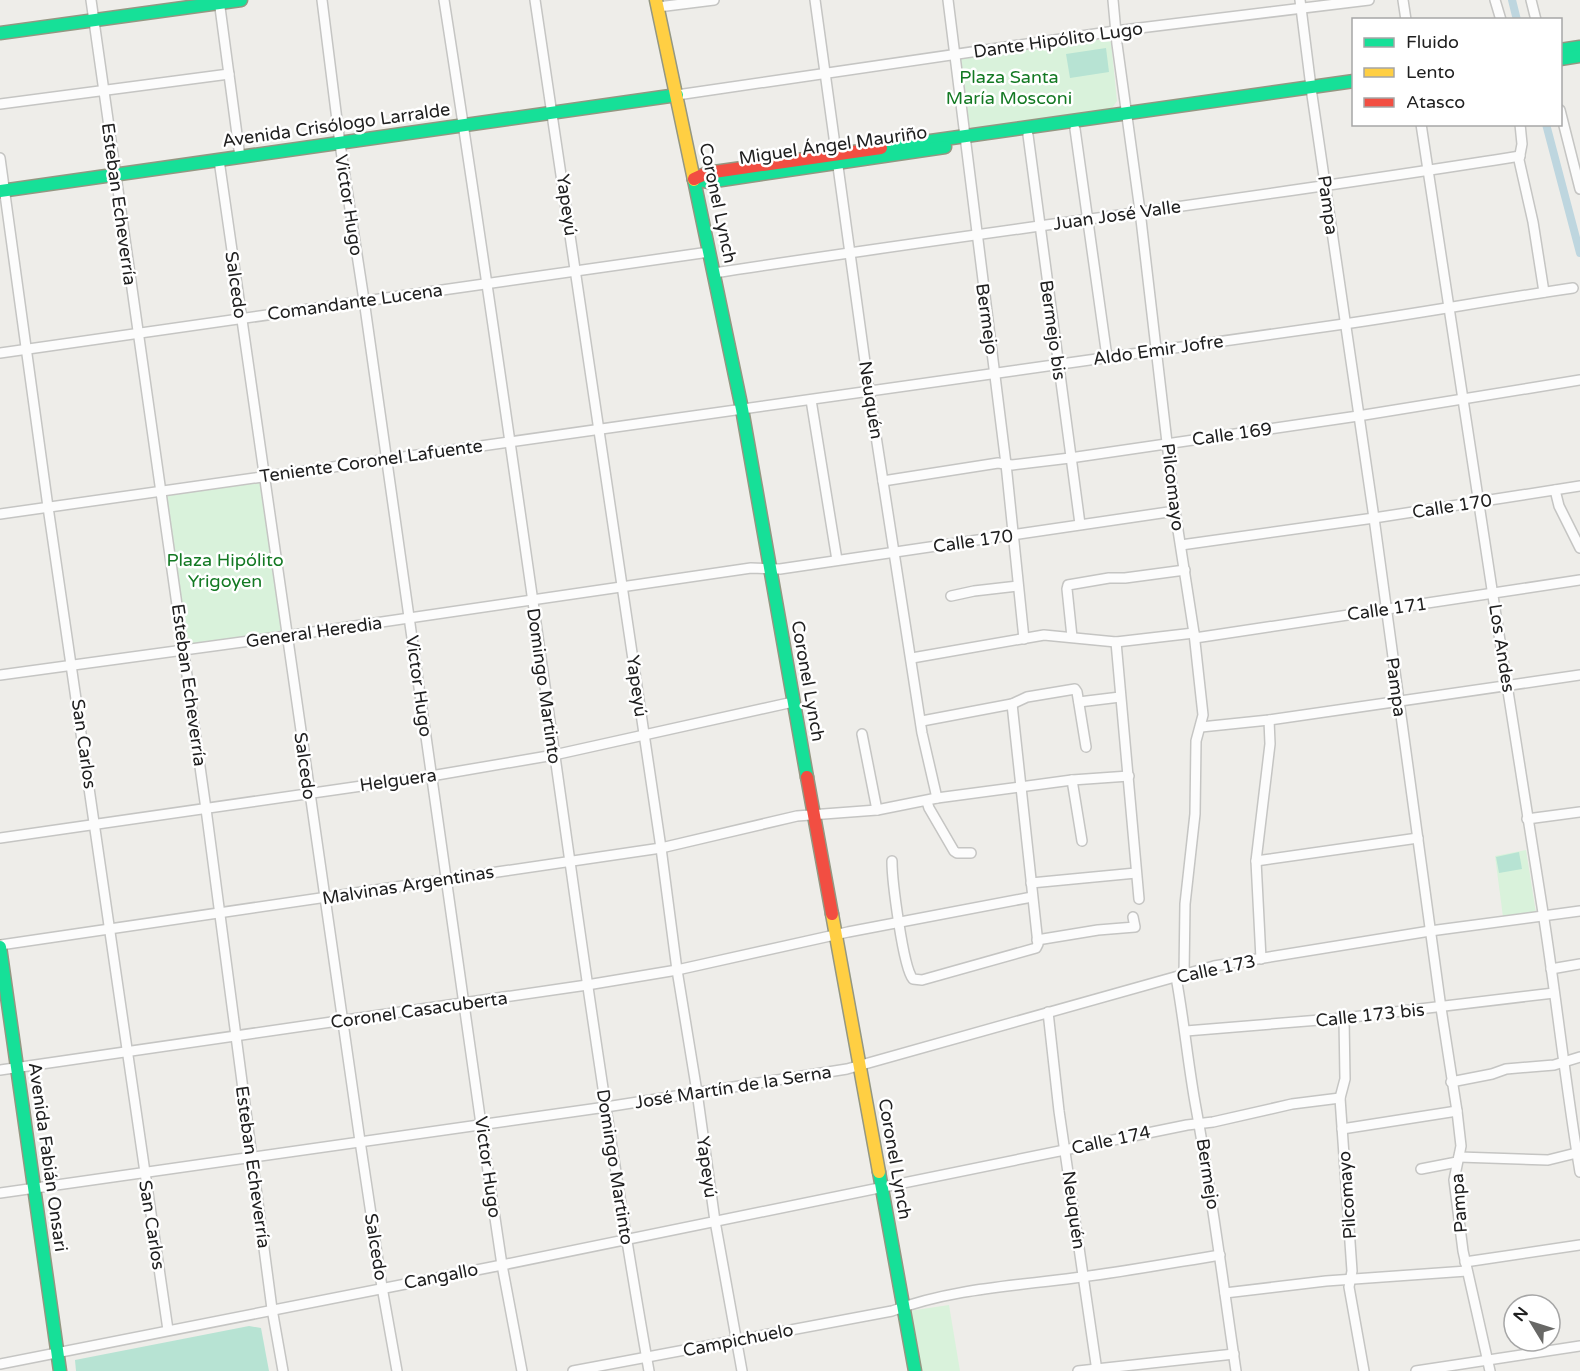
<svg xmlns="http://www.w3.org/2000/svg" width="1580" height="1371" viewBox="0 0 1580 1371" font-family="'Varela Round',sans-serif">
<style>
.park{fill:#d9f2db}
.pitch{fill:#b7e3d3}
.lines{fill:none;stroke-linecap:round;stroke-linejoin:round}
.canal{stroke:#bed6df;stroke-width:8}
.street-casing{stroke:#c5c5c3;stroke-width:12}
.fast-casing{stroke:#949782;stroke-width:15}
.slow-casing{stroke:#949782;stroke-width:15}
.jam-casing{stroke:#949782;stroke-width:15}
.street{stroke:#fcfcfc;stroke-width:9}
.fast{stroke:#16e098;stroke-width:12}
.slow{stroke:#ffcf43;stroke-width:12}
.jam{stroke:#f24e42;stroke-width:12}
.labels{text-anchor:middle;stroke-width:5;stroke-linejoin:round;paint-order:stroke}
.street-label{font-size:18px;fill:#202020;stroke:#fff}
.park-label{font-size:18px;fill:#137923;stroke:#fff}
</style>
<rect width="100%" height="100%" fill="#eeede9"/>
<g class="park">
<path d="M1104 39 1111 42 1117 101 1110 111 974 129 968 126 960 59 962 57Z"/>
<path d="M264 477 286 636 183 650 161 492Z"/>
<path d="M1526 850 1536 913 1503 917 1495 856Z"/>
<path d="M949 1305 960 1371H922L909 1311Z"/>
</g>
<g class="pitch">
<path d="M1106 48 1109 72 1070 78 1066 54Z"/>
<path d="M1519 852 1522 869 1499 873 1496 857Z"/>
<path d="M249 1326 261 1328 269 1371H76L75 1360Z"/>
</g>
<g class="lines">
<g class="canal">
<path d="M1512 0 1517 20"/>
<path d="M1546 124 1580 253"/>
</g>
<g class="street-casing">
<g id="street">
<path d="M91 0 206 809 272 1309 283 1371"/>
<path d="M219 0 240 157"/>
<path d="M322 0 340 144 364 300 481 1124 502 1265 522 1371"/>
<path d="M444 0C489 287 529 574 570 862 594 1032 619 1202 649 1371"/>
<path d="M535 0 661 848 677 970 697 1092 715 1221 742 1371"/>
<path d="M815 0 869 391 922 733 937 798"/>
<path d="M948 0 1006 464 1024 639"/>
<path d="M1113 0 1117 44 1140 211 1175 511 1194 633 1203 715 1196 741 1195 814 1185 904 1184 975"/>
<path d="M1300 0 1312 95 1374 518 1441 1008 1457 1111 1461 1146 1454 1180 1463 1251 1490 1371"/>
<path d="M1403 0 1406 20"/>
<path d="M1495 0 1501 20"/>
<path d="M1531 0 1536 20"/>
<path d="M658 7 714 0"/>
<path d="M677 95 1115 31 1369 0"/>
<path d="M0 104 229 74"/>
<path d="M1560 110 1580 189"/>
<path d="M1421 124C1460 390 1502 654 1544 919 1557 1003 1566 1088 1580 1172"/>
<path d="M1520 124 1522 144 1519 160 1533 222 1544 292"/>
<path d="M1075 129 1107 357"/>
<path d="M1028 135 1080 524"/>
<path d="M0 158 48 507 168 1330"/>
<path d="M219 160 360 1141 382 1287 397 1371"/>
<path d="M714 273C982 232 1252 199 1520 156"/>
<path d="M0 353 709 252"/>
<path d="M811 400 837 560"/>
<path d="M883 481 998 463 1012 465 1070 458 1358 416 1580 380"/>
<path d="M1555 490 1559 506 1580 548"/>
<path d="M0 514C448 451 896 387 1344 324 1421 313 1497 299 1573 288"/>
<path d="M1181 545 1374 518 1580 486"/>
<path d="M951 596 974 591 1018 586"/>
<path d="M1072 637 1067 589 1068 585 1109 578H1125L1185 570"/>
<path d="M1195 638 1580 580"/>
<path d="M1116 642 1139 899"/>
<path d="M912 658 1044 635 1116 642 1194 633"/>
<path d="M0 675 286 636 751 568 780 569 1175 511"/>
<path d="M1079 702 1120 697"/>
<path d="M922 721 1012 704 1027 697 1075 689 1077 692 1086 747"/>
<path d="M1201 727 1269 720 1580 675"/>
<path d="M862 734 877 810"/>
<path d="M1072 780 1082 841"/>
<path d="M927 802 929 808 954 851 957 853H971"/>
<path d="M1527 819 1580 812"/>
<path d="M0 838 431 776 554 755 793 702"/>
<path d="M892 861C892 880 903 968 913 979L922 980 1036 948 1038 944 1012 704"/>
<path d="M1256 861 1418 838"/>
<path d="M1031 883 1136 873"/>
<path d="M1037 940 1098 930 1135 927 1133 917"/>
<path d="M0 945 661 848 797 816 877 810 937 798 1072 780 1129 776"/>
<path d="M1261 959 1256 861 1270 744 1269 720"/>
<path d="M1551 969 1580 964"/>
<path d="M1176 977C1184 1020 1188 1065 1196 1108 1212 1195 1223 1283 1236 1371"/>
<path d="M1048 1012 1059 1111 1097 1371"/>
<path d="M1344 1018 1345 1079 1340 1098 1352 1271 1349 1287 1364 1371"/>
<path d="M1186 1031 1344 1018 1554 993"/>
<path d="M0 1070 587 985 677 970 848 932 1032 897"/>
<path d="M1451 1082 1492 1074 1506 1069 1554 1065 1580 1057"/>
<path d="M1342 1129 1457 1111"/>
<path d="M1459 1157 1548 1160 1580 1152"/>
<path d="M1421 1169 1457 1162"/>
<path d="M0 1193 606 1107 847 1069 1214 966 1430 931 1580 911"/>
<path d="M1465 1262 1580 1245"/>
<path d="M1225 1293 1326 1281 1467 1271"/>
<path d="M0 1364 502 1265 1187 1125 1213 1122 1292 1104 1340 1098"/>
<path d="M573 1371 892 1311C950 1289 1013 1286 1074 1278 1122 1272 1171 1263 1220 1255"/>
<path d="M1078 1371 1234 1354"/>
<path d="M1416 1371 1580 1346"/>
</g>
</g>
<g class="fast-casing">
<g id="fast">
<path d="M0 33 241 0"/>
<path d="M1560 50 1580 47"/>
<path d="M1560 59 1580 56"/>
<path d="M881 148 1354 81"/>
<path d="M694 179 708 182 945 147"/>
<path d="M694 180 742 409 807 777"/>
<path d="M0 191 677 95"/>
<path d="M0 947 60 1371"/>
<path d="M879 1172 915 1371"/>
</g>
</g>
<g class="slow-casing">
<g id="slow">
<path d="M656 0 694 180"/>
<path d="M832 914 879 1172"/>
</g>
</g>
<g class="jam-casing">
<g id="jam">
<path d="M694 179 707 173 881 148"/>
<path d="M807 777 832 914"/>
</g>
</g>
<use href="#street" class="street"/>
<use href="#fast" class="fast"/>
<use href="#slow" class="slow"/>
<use href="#jam" class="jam"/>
</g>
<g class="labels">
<g class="street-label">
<text transform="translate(1058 40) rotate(-8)" y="6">Dante Hipólito Lugo</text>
<text transform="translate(336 125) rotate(-8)" y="6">Avenida Crisólogo Larralde</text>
<text transform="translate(833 145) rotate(-8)" y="6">Miguel Ángel Mauriño</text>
<text transform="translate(718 203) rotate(78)" y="6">Coronel Lynch</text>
<text transform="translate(119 204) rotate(82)" y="6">Esteban Echeverría</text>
<text transform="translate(349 205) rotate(81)" y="6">Victor Hugo</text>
<text transform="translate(567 205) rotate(82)" y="6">Yapeyú</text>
<text transform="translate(1328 205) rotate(82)" y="6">Pampa</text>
<text transform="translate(1117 215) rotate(-8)" y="6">Juan José Valle</text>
<text transform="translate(236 285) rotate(82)" y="6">Salcedo</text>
<text transform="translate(355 302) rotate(-8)" y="6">Comandante Lucena</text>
<text transform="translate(987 319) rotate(82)" y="6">Bermejo</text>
<text transform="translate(1053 330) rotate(82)" y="6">Bermejo bis</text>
<text transform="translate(1158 350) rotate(-8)" y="6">Aldo Emir Jofre</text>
<text transform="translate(871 400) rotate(81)" y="6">Neuquén</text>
<text transform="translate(1232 434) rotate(-8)" y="6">Calle 169</text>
<text transform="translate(371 461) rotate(-8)" y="6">Teniente Coronel Lafuente</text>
<text transform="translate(1173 487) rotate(83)" y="6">Pilcomayo</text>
<text transform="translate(1452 506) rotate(-9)" y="6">Calle 170</text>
<text transform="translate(973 541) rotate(-8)" y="6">Calle 170</text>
<text transform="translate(1387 609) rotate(-8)" y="6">Calle 171</text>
<text transform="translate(314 632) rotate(-8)" y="6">General Heredia</text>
<text transform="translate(1502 648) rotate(81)" y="6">Los Andes</text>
<text transform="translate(808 681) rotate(80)" y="6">Coronel Lynch</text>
<text transform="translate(189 685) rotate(82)" y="6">Esteban Echeverría</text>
<text transform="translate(419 686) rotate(82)" y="6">Victor Hugo</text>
<text transform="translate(544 686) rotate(82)" y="6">Domingo Martinto</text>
<text transform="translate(637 686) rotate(82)" y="6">Yapeyú</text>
<text transform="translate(1396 687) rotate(82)" y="6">Pampa</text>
<text transform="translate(84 744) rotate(82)" y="6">San Carlos</text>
<text transform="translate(305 766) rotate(82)" y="6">Salcedo</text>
<text transform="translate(398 780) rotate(-8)" y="6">Helguera</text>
<text transform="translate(408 885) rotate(-9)" y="6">Malvinas Argentinas</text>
<text transform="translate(1216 969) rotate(-12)" y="6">Calle 173</text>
<text transform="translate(419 1010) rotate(-8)" y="6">Coronel Casacuberta</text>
<text transform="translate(1370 1015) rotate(-6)" y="6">Calle 173 bis</text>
<text transform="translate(733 1087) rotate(-9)" y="6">José Martín de la Serna</text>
<text transform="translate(1111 1140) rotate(-12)" y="6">Calle 174</text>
<text transform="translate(48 1157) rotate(82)" y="6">Avenida Fabián Onsari</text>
<text transform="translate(895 1159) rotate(80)" y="6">Coronel Lynch</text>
<text transform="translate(253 1167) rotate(82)" y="6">Esteban Echeverría</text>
<text transform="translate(488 1167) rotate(82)" y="6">Victor Hugo</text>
<text transform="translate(615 1167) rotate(81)" y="6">Domingo Martinto</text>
<text transform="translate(707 1167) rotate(82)" y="6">Yapeyú</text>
<text transform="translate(1208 1174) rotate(81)" y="6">Bermejo</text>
<text transform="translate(1347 1195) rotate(-94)" y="6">Pilcomayo</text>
<text transform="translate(1459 1203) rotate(-94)" y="6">Pampa</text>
<text transform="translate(1074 1210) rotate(82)" y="6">Neuquén</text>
<text transform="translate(152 1225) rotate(81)" y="6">San Carlos</text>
<text transform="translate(376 1247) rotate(81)" y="6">Salcedo</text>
<text transform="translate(441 1276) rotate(-11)" y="6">Cangallo</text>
<text transform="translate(738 1340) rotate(-11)" y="6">Campichuelo</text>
</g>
<g class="park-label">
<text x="1009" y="83">Plaza Santa<tspan x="1009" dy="21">María Mosconi</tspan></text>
<text x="225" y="566">Plaza Hipólito<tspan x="225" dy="21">Yrigoyen</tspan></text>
</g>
</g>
<rect x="1352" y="18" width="210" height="108" fill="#ffffff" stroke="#a6a6a6" stroke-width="1.5"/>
<rect x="1364" y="38" width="30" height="9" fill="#16e098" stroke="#a6a6a6" stroke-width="1.5"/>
<text x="1406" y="48" font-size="18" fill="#202020">Fluido</text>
<rect x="1364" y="68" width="30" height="9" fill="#ffcf43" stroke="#a6a6a6" stroke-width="1.5"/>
<text x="1406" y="78" font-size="18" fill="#202020">Lento</text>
<rect x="1364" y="98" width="30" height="9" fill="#f24e42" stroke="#a6a6a6" stroke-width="1.5"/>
<text x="1406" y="108" font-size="18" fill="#202020">Atasco</text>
<g transform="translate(1532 1323) rotate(308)"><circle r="28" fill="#ffffff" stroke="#a6a6a6" stroke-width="1.5"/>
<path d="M0-4.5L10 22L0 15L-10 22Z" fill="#686866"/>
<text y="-9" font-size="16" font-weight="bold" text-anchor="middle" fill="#202020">N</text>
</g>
</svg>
